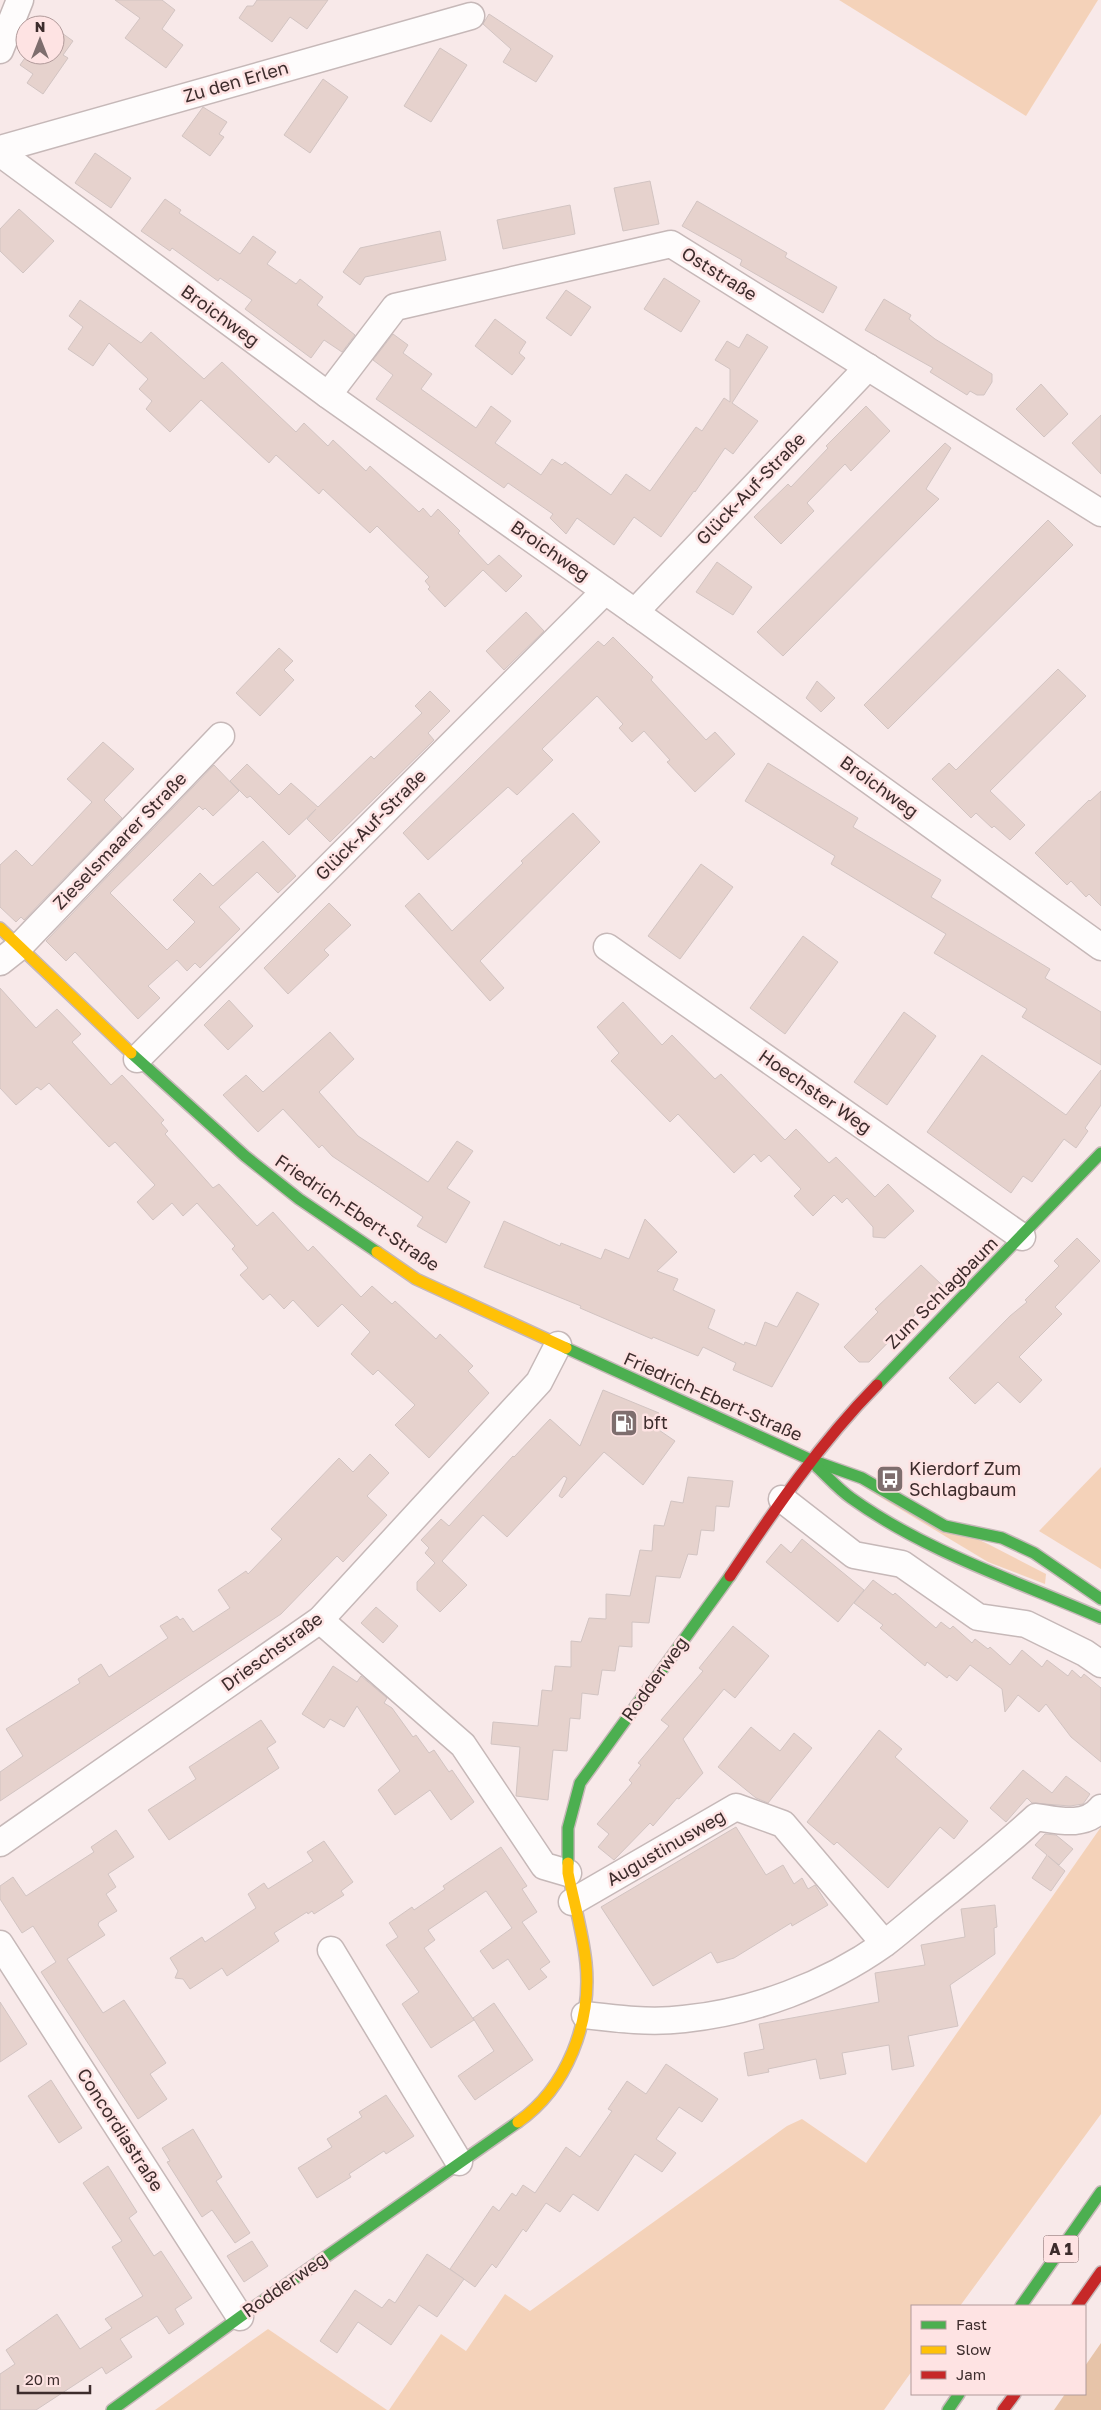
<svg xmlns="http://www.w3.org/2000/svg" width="1101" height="2410" viewBox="0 0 1101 2410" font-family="'Golos Text',sans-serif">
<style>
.green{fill:#f4d2b9}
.forest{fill:#e7c4a9}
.building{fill:#e6d2cd;stroke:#d2c4c2}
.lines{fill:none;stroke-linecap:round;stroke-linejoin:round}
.street-casing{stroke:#c6b8b8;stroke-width:29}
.fast-casing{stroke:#c6b8b8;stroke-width:14}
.slow-casing{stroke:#c6b8b8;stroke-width:14}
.jam-casing{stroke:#c6b8b8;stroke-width:14}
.street{stroke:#fefcfc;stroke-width:26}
.fast{stroke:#4caf50;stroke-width:11}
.slow{stroke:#ffc107;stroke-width:11}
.jam{stroke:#c62828;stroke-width:11}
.labels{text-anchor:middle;stroke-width:5;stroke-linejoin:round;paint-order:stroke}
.shield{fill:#fee3e3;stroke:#776363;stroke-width:1}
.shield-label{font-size:16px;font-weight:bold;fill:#3d2c2c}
.street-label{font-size:18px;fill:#3d2c2c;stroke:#fee3e3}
.poi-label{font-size:18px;fill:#3d2c2c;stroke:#fee3e3;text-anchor:start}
</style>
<rect width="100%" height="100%" fill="#f8e9e9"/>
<g class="green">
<path d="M839 0H1098L1026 116Z"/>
<path d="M1101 1467V1569L1039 1531Z"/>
<path d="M865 1488 988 1544 1046 1574 1045 1584 988 1562Z"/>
<path d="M1101 1827V2114L960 2306H912V2371L884 2410H389L441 2334 466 2351 505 2294 530 2311 787 2126 802 2119 866 2163Z"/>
<path d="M268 2329 387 2410H155Z"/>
</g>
<path class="forest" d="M1101 2343V2410H1054L1065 2394H1085V2366Z"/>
<g class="building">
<path d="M115 0H162L175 10 162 29 183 45 166 68 125 38 140 18Z"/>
<path d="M257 0H328L307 29 290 17 272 42 239 18 247 6H253Z"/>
<path d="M489 14 553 56 536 82 503 62 511 49 483 24Z"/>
<path d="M55 28 73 41 63 55 68 58 43 94 27 83 33 74 20 65 27 55H55Z"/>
<path d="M440 48 467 65 431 122 404 106Z"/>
<path d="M323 79 348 97 310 153 284 135Z"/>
<path d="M203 107 227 122 219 134 224 137 210 156 182 136Z"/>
<path d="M95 153 131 178 111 208 75 183Z"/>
<path d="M650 181 659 224 623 231 614 188Z"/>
<path d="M165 199 181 210 179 213 240 254 253 236 276 252 267 264 296 284 300 279 323 297 317 305 355 335 342 352 324 340 311 358 245 309 252 300 220 278 218 281 172 248 170 251 141 231Z"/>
<path d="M697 201 787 253 785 257 837 287 823 313 740 265 742 260 682 226Z"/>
<path d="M570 205 575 234 503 249 497 220Z"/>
<path d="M19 209 54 241 23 273 0 251V229Z"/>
<path d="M440 231 446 260 365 277 360 285 343 272 360 248Z"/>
<path d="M664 278 700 301 681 332 644 309Z"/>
<path d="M566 290 591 307 571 336 546 318Z"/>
<path d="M884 299 911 315 909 319 935 339 992 374V382L984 395H977L970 391 967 395 930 372 933 368 865 330Z"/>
<path d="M80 300 141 343 151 332 204 379 222 362 296 432 304 423 328 446 333 440 366 471 370 466 419 512 423 508 431 517 438 509 460 531 458 533 488 565 499 555 522 576 506 592 483 570 445 607 428 589 430 587 425 581 429 577 377 526 370 533 323 489 319 494 276 455 269 463 201 400 170 432 146 409 152 401 139 389 148 379 109 343 93 366 68 349 83 327 69 316Z"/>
<path d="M495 319 526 342 519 353 525 358 512 375 475 346Z"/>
<path d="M393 334 408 345 403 353 432 374 421 389 476 428 491 406 511 421 495 443 541 475 552 459 562 465 565 462 611 495 626 474 650 491 696 427 702 431 724 398 730 402V369L715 360 727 341 739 348 747 334 768 347 732 403 758 421 733 454 725 448 695 492 694 491 661 537 634 517 614 545 577 518 566 534 550 518 553 514 508 483 504 488 376 399 393 375 373 360Z"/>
<path d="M1041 384 1068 414 1044 437 1016 409Z"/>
<path d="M866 406 890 431 851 471 845 464 807 503 814 511 781 544 754 517 788 484 791 487 828 448 826 446Z"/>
<path d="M1101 415V474L1072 443Z"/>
<path d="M945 443 951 448 926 489 939 499 783 656 757 632Z"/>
<path d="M1048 520 1073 545 888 729 864 705Z"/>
<path d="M717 562 752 587 733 615 696 592Z"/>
<path d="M526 612 544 631 504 670 486 651Z"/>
<path d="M613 637 653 677 651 680 706 740 715 732 735 754 695 792 667 762 670 760 644 731 632 742 619 728 623 724 597 696 542 749 553 760 517 795 508 787 428 860 403 833 598 641 604 646Z"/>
<path d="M279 648 293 661 284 670 294 680 260 716 236 693Z"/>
<path d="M1058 669 1086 696 990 791 1025 825 1010 840 994 826 992 828 976 813 971 818 932 779 949 763 956 770Z"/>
<path d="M817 681 835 698 821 712 806 698Z"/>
<path d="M430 691 450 711 428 733 434 740 330 842 307 819 316 809 289 835 250 796 247 798 230 781 247 764 279 795 291 783 318 807 371 756 374 759 422 713 415 706Z"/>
<path d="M103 742 134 769 104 800 122 818 24 920 21 917 16 922 0 907V865L16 850 32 866 92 802 67 779Z"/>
<path d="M768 763 858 818 853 827 941 880 931 897 1050 969 1045 978 1101 1012V1065L1022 1017 1027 1009 934 953 946 934 831 864 835 856 745 801Z"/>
<path d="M214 765 239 791 213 816 205 808 203 810 199 806 110 893 167 950 195 922 173 900 200 873 213 886 263 841 296 876 278 893 257 872 219 907 240 929 200 968 195 963 187 971 177 960 148 986 160 998 138 1019 75 952 66 961 46 941Z"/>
<path d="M1101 791V906L1089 894 1086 897 1071 881 1067 885 1035 853 1089 800 1090 801Z"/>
<path d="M573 813 600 842 480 961 504 988 490 1001 405 906 419 893 452 931 523 863 521 861Z"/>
<path d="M701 864 733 887 680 959 648 936Z"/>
<path d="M329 903 351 925 324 950 329 955 288 994 264 968Z"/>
<path d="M803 936 838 962 785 1034 750 1008Z"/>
<path d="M0 988 36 1028 57 1009 81 1034 72 1042 111 1085 122 1075 164 1120 161 1123 168 1131 165 1134 213 1188 219 1184 257 1226 273 1212 308 1251 313 1246 361 1297 372 1286 392 1304 395 1301 436 1339 440 1334 473 1366 468 1371 489 1393 429 1458 395 1425 415 1405 378 1370 373 1375 351 1354 370 1332 342 1304 318 1327 293 1300 284 1309 270 1294 263 1300 240 1275 248 1268 232 1249 235 1246 197 1203 183 1216 172 1203 153 1220 137 1202 155 1185 115 1142 109 1147 49 1083 41 1090 37 1087 16 1105 0 1088Z"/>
<path d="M229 1000 253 1026 228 1050 204 1025Z"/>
<path d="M623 1002 662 1045 672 1035 715 1079 721 1074 785 1140 796 1129 829 1163 836 1157 875 1197 888 1184 914 1211 885 1238 873 1237V1227L847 1198 842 1203 834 1195 813 1216 794 1196 801 1189 769 1155 761 1162 754 1154 734 1173 678 1114 670 1122 611 1061 619 1053 597 1027Z"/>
<path d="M904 1012 936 1036 887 1105 854 1082Z"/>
<path d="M330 1032 354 1059 319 1092 358 1136 428 1182 457 1141 473 1151 447 1188 470 1202 446 1243 417 1226 423 1217 332 1156 322 1145 319 1148 283 1109 258 1132 223 1095 246 1075 263 1092Z"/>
<path d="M982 1055 1066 1115 1101 1070V1105L1085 1128 1088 1131 1076 1148 1064 1139 1032 1182 1023 1176 1011 1193 927 1132Z"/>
<path d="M645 1219 677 1252 657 1271 678 1279 673 1290 715 1310 708 1328 744 1345 745 1342 756 1346 765 1322 777 1327 797 1292 819 1304 772 1387 733 1370 736 1363 703 1347 698 1356 653 1337 652 1339 580 1308 581 1306 484 1267 504 1221 560 1246 561 1243 601 1259 605 1249 629 1259Z"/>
<path d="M1077 1238 1100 1261 1055 1307 1062 1314 1019 1357 1042 1380 1020 1403 998 1382 975 1404 949 1378 1010 1316 1027 1302 1025 1300 1059 1266 1054 1261Z"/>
<path d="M921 1265 943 1286 869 1362H859L844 1347 878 1312 875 1309Z"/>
<path d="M603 1390 659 1413 653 1426 675 1441 643 1485 604 1452 562 1498 559 1496 567 1478 564 1476 507 1537 483 1515 442 1561 467 1585 440 1612 417 1590V1582L435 1563 425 1553 429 1548 421 1540 441 1519 449 1526 513 1456 514 1457 550 1419 580 1446Z"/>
<path d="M370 1454 389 1473 367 1496 387 1515 343 1562 337 1556 281 1614 0 1801V1772L23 1756 6 1729 80 1683 78 1679 101 1664 109 1677 168 1638 160 1626 177 1616 180 1620 183 1618 193 1632 230 1608 218 1590 246 1571 248 1574 282 1539 271 1529 339 1458 353 1472Z"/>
<path d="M688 1477 733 1481 729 1507 716 1506 714 1531 701 1530 697 1555 688 1554 680 1578 656 1576 649 1623 632 1622V1647L619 1646 615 1671 602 1670 598 1695 582 1693 580 1719 570 1718 567 1751 553 1750 548 1800 516 1796 520 1747 491 1744 493 1722 538 1726 542 1690 552 1691 555 1666 571 1667V1641L581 1642 589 1618 606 1619V1594L630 1596 640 1550 652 1551 654 1525 664 1526 671 1501 683 1503Z"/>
<path d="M802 1539 864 1590 838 1622 766 1562 781 1544 791 1553Z"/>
<path d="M873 1580 893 1595 895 1593 936 1628 941 1622 950 1629 953 1626 972 1643 975 1639 988 1649 990 1647 1010 1665 1022 1650 1042 1667 1047 1660 1068 1676 1072 1670 1081 1678 1084 1674 1101 1688V1762L1071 1737 1046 1704 1039 1712 1018 1695 1005 1712 1002 1689 970 1665 957 1681 949 1675 947 1678 927 1662 925 1666 880 1628 883 1625 854 1603Z"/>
<path d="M376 1607 398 1626 383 1643 361 1623Z"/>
<path d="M733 1626 769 1656 735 1698 724 1689 683 1739 703 1773 679 1799 677 1798 653 1826 650 1823 614 1860 598 1847 609 1834 597 1824 632 1783 629 1780 641 1765 638 1763 669 1726 661 1720 703 1671 699 1668Z"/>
<path d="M333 1666 357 1682 361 1676 387 1698 384 1703 392 1708 413 1737 416 1735 429 1753 434 1750 449 1772 452 1770 474 1802 451 1820 430 1790 395 1815 378 1790 400 1771 357 1706 344 1727 330 1719 324 1728 302 1714Z"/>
<path d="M261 1720 276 1742 267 1748 279 1768 169 1840 148 1810 196 1779 189 1767Z"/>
<path d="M751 1727 780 1751 794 1733 812 1748 768 1803 756 1798 718 1767Z"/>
<path d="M879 1730 902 1749 895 1757 968 1821 954 1839 940 1827 888 1888 837 1842 834 1845 807 1822Z"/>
<path d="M1023 1770 1052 1793 1066 1776 1090 1794 1083 1804 1070 1806 1032 1803 1027 1798 1006 1822 990 1808Z"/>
<path d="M736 1827 766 1875 783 1865 794 1884 802 1878 808 1889 815 1885 828 1905 792 1926 791 1923 734 1958 717 1963 711 1952 653 1986 601 1907Z"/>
<path d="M116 1830 134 1857 108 1874 116 1887 106 1894 117 1911 99 1922 98 1925 105 1935 67 1959 103 2013 124 2000 166 2063 150 2074 167 2099 138 2119 41 1972 56 1962 33 1926 22 1933 0 1899V1886L13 1877 26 1896 94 1852 91 1847Z"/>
<path d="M1045 1834 1056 1835 1073 1849 1059 1865 1048 1856 1065 1871 1051 1891 1032 1878 1047 1855 1035 1845Z"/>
<path d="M324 1841 353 1882 341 1891 344 1895 314 1914 312 1911 308 1914 307 1912 274 1933 279 1941 227 1976 222 1968 190 1989 183 1979 175 1978 178 1971 170 1958 202 1937 205 1942 256 1908 248 1894 264 1883 268 1889 313 1861 307 1852Z"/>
<path d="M501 1847 527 1886 522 1889 537 1912 522 1922 550 1962 540 1969 547 1977 529 1990 508 1959 493 1969 480 1951 512 1928 486 1891 428 1930 435 1940 424 1948 474 2020 431 2048 402 2004 419 1992 386 1945 398 1937 389 1923 412 1907 414 1910 445 1889 443 1886Z"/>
<path d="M995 1905 997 1927 994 1928 995 1954 950 1985 958 2026 908 2036 914 2066 892 2070 889 2045 842 2053 846 2074 820 2079 816 2059 768 2069 769 2072 748 2076 744 2053 764 2049 759 2024 879 2002 875 1973 925 1965 921 1945 965 1937 961 1909Z"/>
<path d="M0 2002 27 2044 0 2062Z"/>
<path d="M494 2003 533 2060 475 2100 458 2076 494 2051 473 2018Z"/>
<path d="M666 2064 718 2099 702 2122 679 2107 656 2139 676 2153 662 2172 635 2154 598 2211 573 2194 560 2212 546 2203 526 2232 523 2229 496 2268 492 2264 475 2287 450 2269 493 2206 499 2211 512 2193 516 2196 523 2185 535 2193 566 2147 580 2157 612 2111 608 2109 627 2081 646 2094Z"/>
<path d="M51 2080 82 2128 59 2143 28 2096Z"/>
<path d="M386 2095 414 2136 386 2154 384 2151 349 2174 351 2177 317 2198 298 2168 332 2147 327 2139 362 2117 359 2112Z"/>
<path d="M193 2129 222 2177 216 2181 250 2233 235 2243 212 2210 202 2217 167 2162 170 2161 162 2148Z"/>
<path d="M108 2166 137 2212 129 2218 154 2256 161 2251 192 2298 175 2309 184 2324 169 2334 157 2316 120 2339 132 2357 106 2374 102 2367 36 2410H0V2374L15 2364 6 2350 57 2314 80 2349 112 2328 105 2319 143 2296 112 2247 122 2241 83 2183Z"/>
<path d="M252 2241 268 2266 244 2282 227 2256Z"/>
<path d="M427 2254 464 2279 437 2317 419 2305 391 2345 358 2322 337 2353 320 2341 355 2290 382 2308 389 2299 395 2303Z"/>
</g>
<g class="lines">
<g class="street-casing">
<g id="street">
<path d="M0 50 20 0"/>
<path d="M0 149 471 16"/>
<path d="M0 153 328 395 635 612 1101 947"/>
<path d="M328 395 395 307 671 244 1101 513"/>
<path d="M635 612 868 367"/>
<path d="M607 947 1022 1237"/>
<path d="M0 962 19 947 221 736"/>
<path d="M137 1059 605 591"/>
<path d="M782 1499 854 1555 902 1564 978 1617 1026 1624 1085 1653 1101 1664"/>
<path d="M320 1620 463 1745 544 1866 568 1873"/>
<path d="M0 1843 320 1620 539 1382 558 1345"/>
<path d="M572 1902 736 1807 783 1824 884 1943"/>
<path d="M0 1944 240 2317"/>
<path d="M331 1950 459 2162"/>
<path d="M585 2015C618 2019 651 2023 684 2019 754 2012 826 1985 884 1944 906 1927 927 1908 949 1891 978 1867 1008 1843 1036 1817 1057 1820 1085 1828 1101 1808"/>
</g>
</g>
<g class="fast-casing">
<g id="fast">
<path d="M131 1053 245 1156 299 1199 377 1252"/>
<path d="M566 1348 811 1460 862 1478 945 1526 1002 1538 1034 1553 1101 1599"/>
<path d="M877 1385 1101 1153"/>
<path d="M817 1467C828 1477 838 1489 851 1498 926 1552 1017 1581 1101 1618"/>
<path d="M568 1863V1828L580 1783 730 1576"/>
<path d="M1021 2306 1101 2192"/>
<path d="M112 2410 240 2317 518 2122"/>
<path d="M948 2410 959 2394"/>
</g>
</g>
<g class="slow-casing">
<g id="slow">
<path d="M0 928 131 1053"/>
<path d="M377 1252 416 1279 566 1348"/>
<path d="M518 2122C567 2088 592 2022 586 1963 583 1933 574 1903 568 1873V1863"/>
</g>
</g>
<g class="jam-casing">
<g id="jam">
<path d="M730 1576C775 1509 820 1443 877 1385"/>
<path d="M1077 2306 1101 2272"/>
<path d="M1003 2410 1015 2394"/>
</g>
</g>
<use href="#street" class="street"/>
<use href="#fast" class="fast"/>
<use href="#slow" class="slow"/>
<use href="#jam" class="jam"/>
</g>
<defs>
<g id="fuel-square" transform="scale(1.4375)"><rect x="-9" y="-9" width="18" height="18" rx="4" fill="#7e6e6e" stroke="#fee3e3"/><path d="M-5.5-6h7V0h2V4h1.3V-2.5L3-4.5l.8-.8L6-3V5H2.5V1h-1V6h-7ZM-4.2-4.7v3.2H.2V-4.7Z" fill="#fff"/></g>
<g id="bus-square" transform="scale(1.4375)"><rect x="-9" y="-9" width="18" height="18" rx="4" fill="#7e6e6e" stroke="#fee3e3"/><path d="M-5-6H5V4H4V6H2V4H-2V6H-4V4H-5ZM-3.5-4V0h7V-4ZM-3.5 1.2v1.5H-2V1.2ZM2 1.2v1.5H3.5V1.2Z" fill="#fff"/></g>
</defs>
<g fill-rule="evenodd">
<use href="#fuel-square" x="624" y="1423"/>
<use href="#bus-square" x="890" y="1479"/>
</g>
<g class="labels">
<rect class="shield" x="1043.5" y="2235.5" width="35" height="27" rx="4"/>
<g class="shield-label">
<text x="1061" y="2255">A 1</text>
</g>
<g class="street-label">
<text transform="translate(236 82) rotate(-16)" y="6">Zu den Erlen</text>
<text transform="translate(719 274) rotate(32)" y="6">Oststraße</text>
<text transform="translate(220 316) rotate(36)" y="6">Broichweg</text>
<text transform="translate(751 489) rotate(-46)" y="6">Glück-Auf-Straße</text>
<text transform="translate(550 551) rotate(35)" y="6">Broichweg</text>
<text transform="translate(879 787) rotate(36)" y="6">Broichweg</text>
<text transform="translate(371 825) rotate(-45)" y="6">Glück-Auf-Straße</text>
<text transform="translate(120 841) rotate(-46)" y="6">Zieselsmaarer Straße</text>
<text transform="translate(815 1092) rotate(35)" y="6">Hoechster Weg</text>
<text transform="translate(357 1213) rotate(34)" y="6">Friedrich-Ebert-Straße</text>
<text transform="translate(942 1293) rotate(-45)" y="6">Zum Schlagbaum</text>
<text transform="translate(713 1397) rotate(24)" y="6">Friedrich-Ebert-Straße</text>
<text transform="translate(272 1652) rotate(-36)" y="6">Drieschstraße</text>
<text transform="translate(655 1679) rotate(-54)" y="6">Rodderweg</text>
<text transform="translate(666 1848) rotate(-30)" y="6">Augustinusweg</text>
<text transform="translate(120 2130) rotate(57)" y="6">Concordiastraße</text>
<text transform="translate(285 2285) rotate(-35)" y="6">Rodderweg</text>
</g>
<g class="poi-label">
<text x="643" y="1429">bft</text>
<text x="909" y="1475">Kierdorf Zum<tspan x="909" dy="21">Schlagbaum</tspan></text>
</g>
</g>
<rect x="911" y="2305" width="175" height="90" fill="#fee3e3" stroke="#b19a9a"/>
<rect x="921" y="2321" width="25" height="8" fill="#4caf50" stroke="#b19a9a"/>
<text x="956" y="2330" font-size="15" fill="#3d2c2c">Fast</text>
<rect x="921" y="2346" width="25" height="8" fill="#ffc107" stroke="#b19a9a"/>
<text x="956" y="2355" font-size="15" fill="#3d2c2c">Slow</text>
<rect x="921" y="2371" width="25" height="8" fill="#c62828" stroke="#b19a9a"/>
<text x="956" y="2380" font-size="15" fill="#3d2c2c">Jam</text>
<g transform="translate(40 40)"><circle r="24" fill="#fee3e3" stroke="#b19a9a"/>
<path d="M0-4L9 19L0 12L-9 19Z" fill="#7e6e6e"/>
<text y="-8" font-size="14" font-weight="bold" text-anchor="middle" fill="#3d2c2c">N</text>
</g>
<path d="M18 2385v8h72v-8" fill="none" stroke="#3d2c2c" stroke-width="2.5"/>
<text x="25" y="2385" font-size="15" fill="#3d2c2c" stroke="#fee3e3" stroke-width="4" paint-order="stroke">20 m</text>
</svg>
